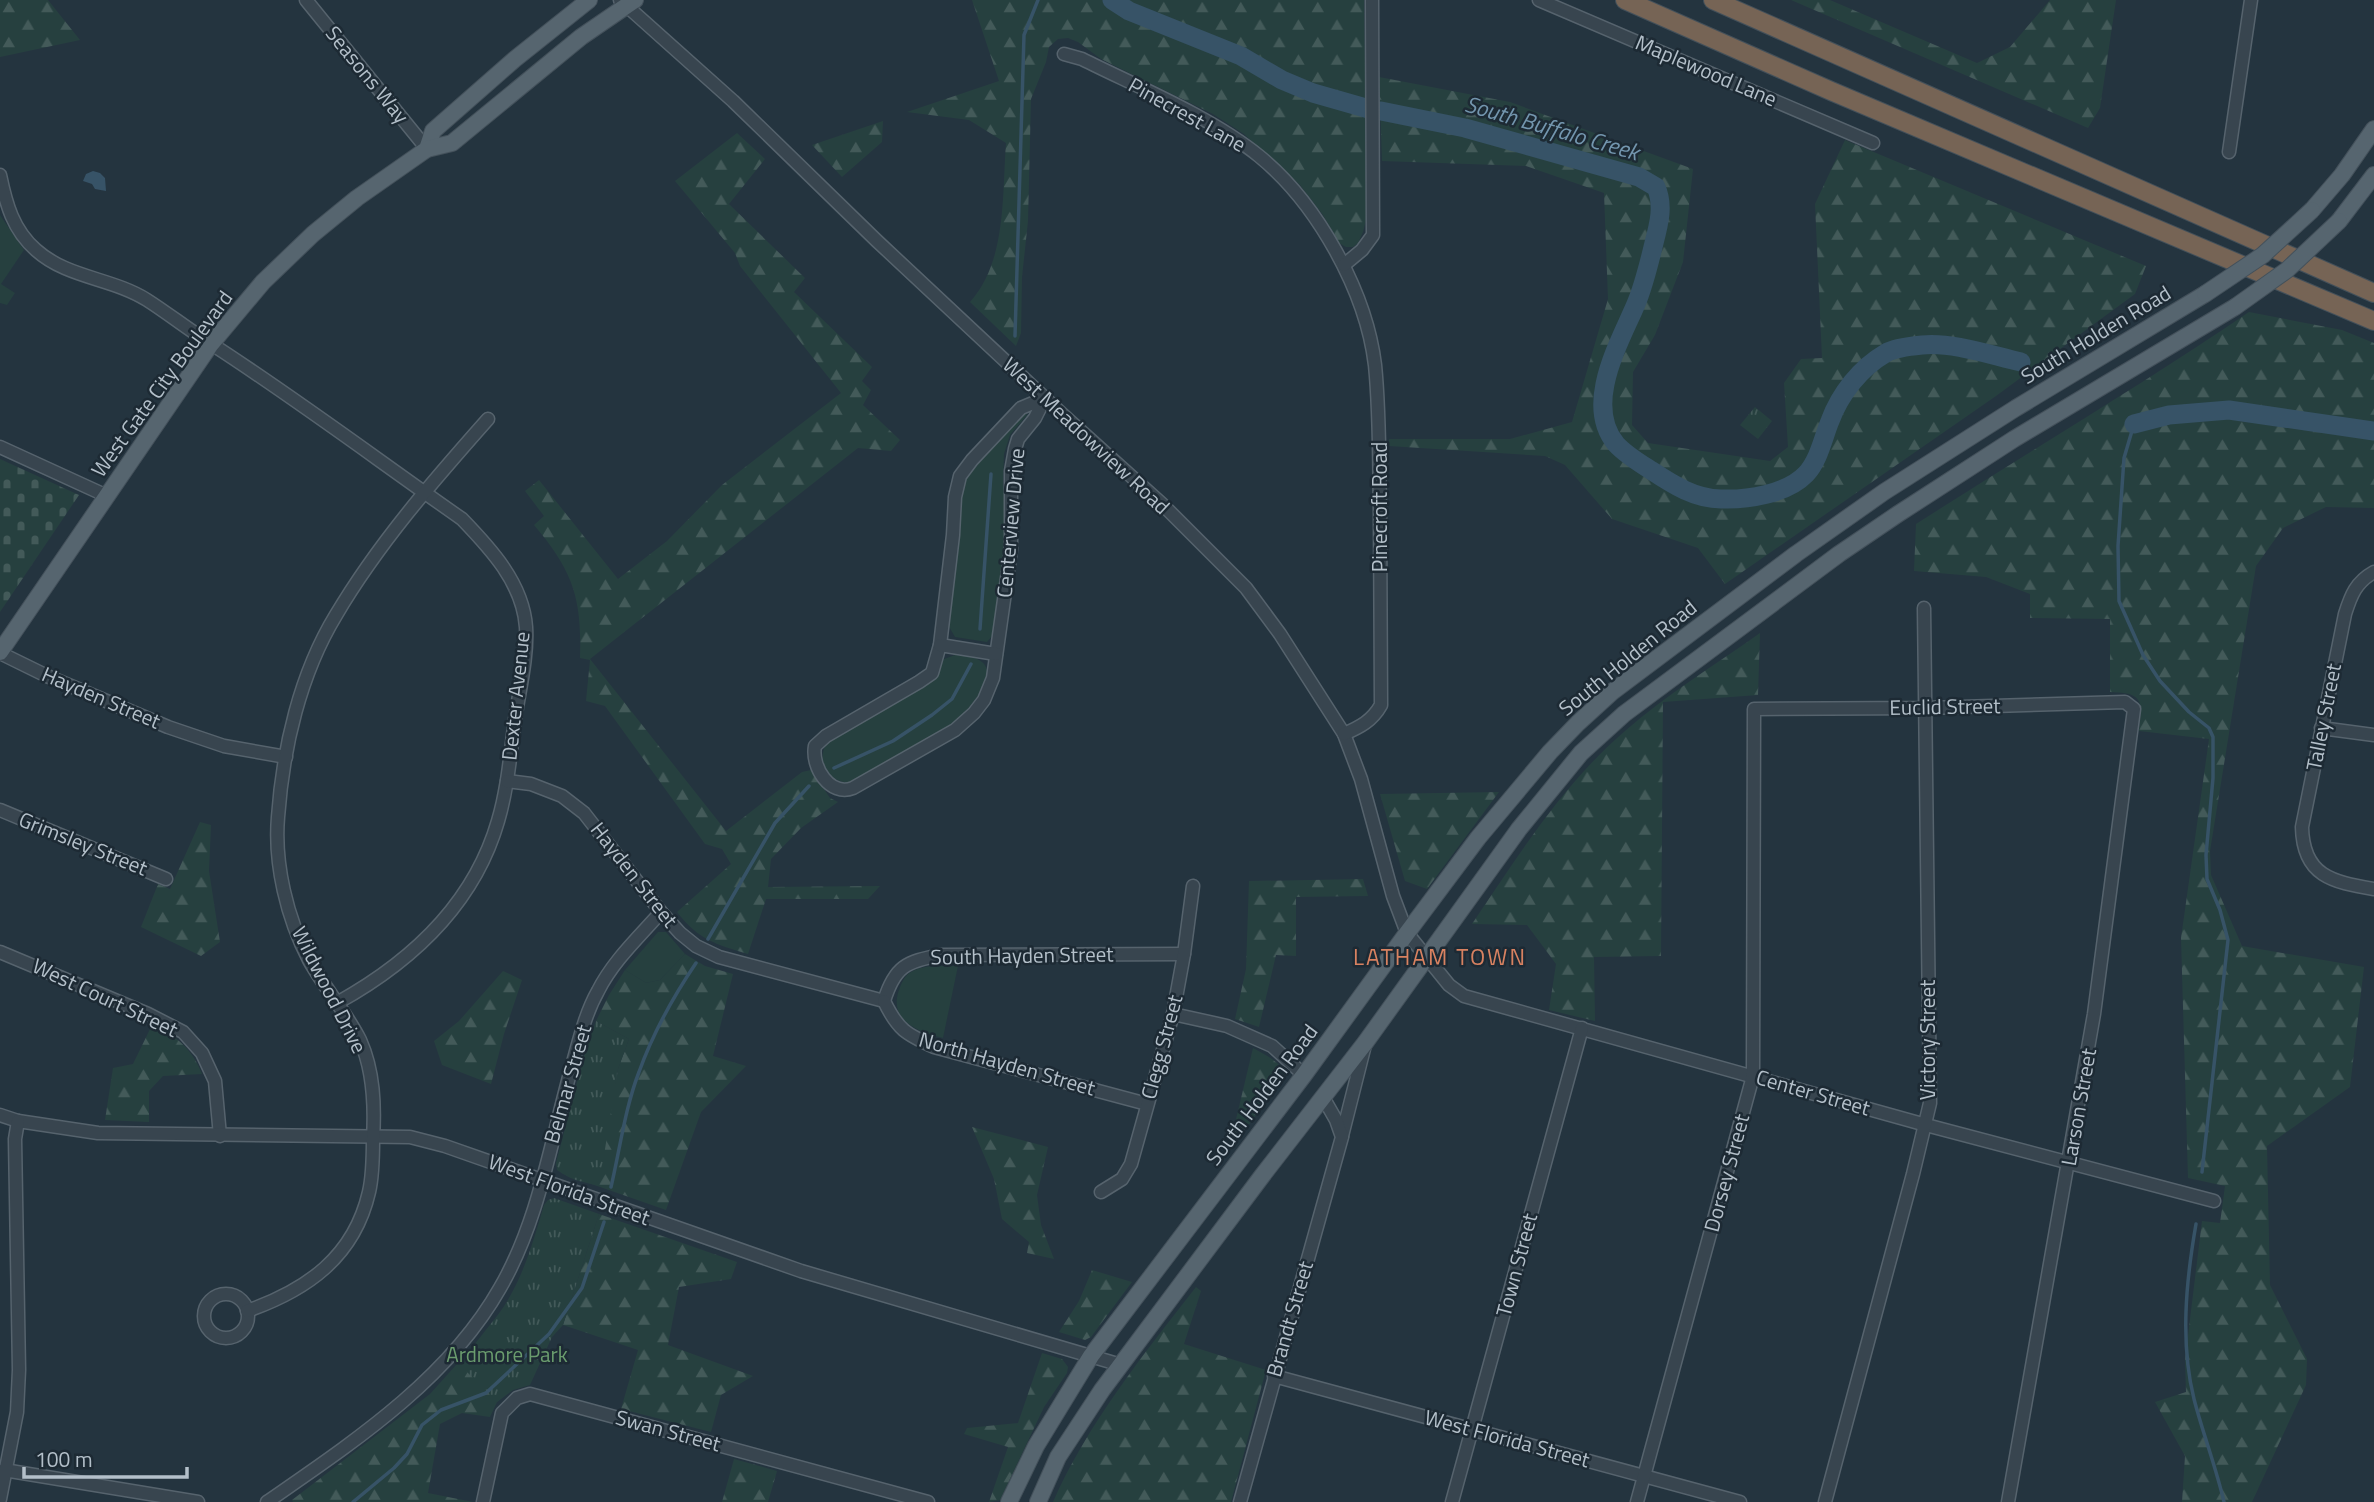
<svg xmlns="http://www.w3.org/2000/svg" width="2374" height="1502" viewBox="0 0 2374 1502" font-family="'Titillium Web',sans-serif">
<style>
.green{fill:#26403f}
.forest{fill:url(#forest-firs)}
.cemetery{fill:url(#cemetery-stones)}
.park{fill:url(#park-tufts)}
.water{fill:#375367}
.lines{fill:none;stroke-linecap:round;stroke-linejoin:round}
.stream{stroke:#375367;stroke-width:3.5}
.river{stroke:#375367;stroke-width:19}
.minor-casing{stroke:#56636d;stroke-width:15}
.major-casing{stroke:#44515b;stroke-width:18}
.highway-casing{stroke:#43505a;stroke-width:20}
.minor{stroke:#38454f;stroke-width:12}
.major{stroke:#56656f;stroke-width:16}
.highway{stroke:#766455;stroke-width:18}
.major-bridge-casing{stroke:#44515b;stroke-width:18;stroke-linecap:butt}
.major-bridge{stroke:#56656f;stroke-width:16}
.labels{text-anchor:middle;stroke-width:5;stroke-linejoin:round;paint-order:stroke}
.street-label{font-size:21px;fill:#b4c0ca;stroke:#1d2a34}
.park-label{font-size:21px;fill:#6a9c6e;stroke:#1d2a34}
.water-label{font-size:23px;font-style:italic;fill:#7396ae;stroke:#1d2a34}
.neighbourhood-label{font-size:23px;letter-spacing:2px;fill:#d88261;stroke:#1d2a34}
</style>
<defs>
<pattern id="forest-firs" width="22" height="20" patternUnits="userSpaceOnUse" patternTransform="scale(1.75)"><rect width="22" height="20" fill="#26403f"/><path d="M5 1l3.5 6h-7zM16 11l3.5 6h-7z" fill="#435a59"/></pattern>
<pattern id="cemetery-stones" width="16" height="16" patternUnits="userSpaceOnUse" patternTransform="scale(1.75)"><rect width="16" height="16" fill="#26403f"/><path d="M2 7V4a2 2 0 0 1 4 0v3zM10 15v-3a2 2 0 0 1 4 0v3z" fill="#435a59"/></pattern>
<pattern id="park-tufts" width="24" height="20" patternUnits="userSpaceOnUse" patternTransform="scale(1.75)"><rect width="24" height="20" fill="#26403f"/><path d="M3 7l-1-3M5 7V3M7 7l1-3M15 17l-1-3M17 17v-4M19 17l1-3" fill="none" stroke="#435a59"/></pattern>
</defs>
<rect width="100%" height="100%" fill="#24343f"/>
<g class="green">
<path d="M0 215 24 250 1 284 15 293 7 305 0 303Z"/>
<path d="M1025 412 1027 415 1010 435 1004 454 1003 482 1006 507V542L993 635 987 642 955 637 948 625 960 529 961 499 966 478Z"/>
<path d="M955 655C963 656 975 656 982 662 1001 677 963 716 951 725L849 783C829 782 815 761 827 743L928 684 935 678 944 659Z"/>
<path d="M658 932H666L685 954 660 980 646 983 625 970Z"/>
<path d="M958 966 943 1038C921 1032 890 1023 898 993 901 984 904 975 913 971 926 964 944 966 958 966Z"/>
</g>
<g class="forest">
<path d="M0 0H48L80 40 0 57Z"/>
<path d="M972 0H1364L1367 196 1366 220 1363 232 1358 243 1353 247H1346L1339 243 1323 215 1300 185 1244 134 1213 114 1101 59 1078 42 1068 38 1058 39 1049 47 1046 62 1031 99 1028 221 1022 277 1021 333 1016 346 970 302C1007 261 1002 195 1006 143L969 120 907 112 999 81Z"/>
<path d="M1791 0H1830L1977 63 2010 47 2050 0H2116L2100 108 2088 128Z"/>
<path d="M1379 77 1510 102 1693 169 1683 262 1655 335 1633 372 1632 425 1648 443 1770 461 1788 447 1784 383 1801 359 1822 358 1815 204 1845 140 2146 266 2135 294 1996 396 1725 584 1698 548 1612 519 1565 465 1545 456 1389 446V439H1510L1572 422 1608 299 1604 193 1526 166 1382 161Z"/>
<path d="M883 121 882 142 842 177 812 145Z"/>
<path d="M737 133 765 159 729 204 805 278 794 292 872 367 862 381 871 390 863 405 900 440 891 451 858 448 590 659 726 831 802 772 811 770 830 798 838 802 801 828 771 859 768 887 880 886 868 899H766L748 954C715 944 699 940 677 912L731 864 722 849 705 844 605 706 586 701 590 660 580 658C582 598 573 571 534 525L544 516 525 491 539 480 618 579 667 541 722 485 841 393 740 266 735 253 675 181Z"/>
<path d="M2249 312 2342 330 2374 343V508L2326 507 2283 528 2256 566 2210 851 2211 875 2242 946 2364 967 2350 1087 2267 1146 2270 1285 2307 1359 2306 1385 2252 1502H2182L2185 1456 2155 1402 2186 1392 2185 1360 2202 1221 2220 1223 2225 1186 2188 1178 2181 938 2209 739 2139 731C2142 700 2144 693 2110 692V619L2030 618V594L1986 577 1914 571 1916 524C2027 453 2140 386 2249 312Z"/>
<path d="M1760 633 1758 695 1663 702 1661 956 1594 957 1595 1021 1549 1010 1556 964 1527 925 1472 924C1518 856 1562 785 1625 731 1666 695 1715 665 1760 633Z"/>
<path d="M1499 792 1427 889 1405 881 1380 794Z"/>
<path d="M200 822 211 825 209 871 220 942 201 956 141 927 158 884 170 889Z"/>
<path d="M1363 879 1368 896 1296 897V956L1276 955 1259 1027 1235 1019 1246 969 1249 881Z"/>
<path d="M685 954 705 966 733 974 713 1056 746 1066 701 1112 666 1210 563 1174 557 1170 556 1163 609 1116 618 1069 629 1039 596 1021 609 995 625 970 646 983 660 980Z"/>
<path d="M503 971 522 980 504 1034 491 1084 442 1065 434 1041 459 1021Z"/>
<path d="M152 1025C176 1035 193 1050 202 1074L163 1076 149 1091V1122L105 1120 113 1068 133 1064Z"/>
<path d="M1253 1048C1265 1055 1282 1062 1285 1076L1228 1153Z"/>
<path d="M972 1127 1048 1147 1037 1195 1041 1225 1054 1259 1027 1253 1029 1242 1002 1219 994 1179Z"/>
<path d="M599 1214 737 1262 731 1279 679 1287 668 1345 753 1376 721 1395 711 1432 621 1409 638 1350 563 1325Z"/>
<path d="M1092 1270 1132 1282 1091 1337 1085 1340 1059 1332 1079 1301Z"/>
<path d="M1196 1287 1201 1291 1184 1344 1266 1370 1231 1502H1053C1088 1423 1143 1355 1196 1287Z"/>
<path d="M475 1344 504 1396 497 1402 490 1417 462 1413 440 1424 428 1493 473 1502H293L292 1500 430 1394Z"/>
<path d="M1042 1353 1062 1359 1068 1367 1067 1373 1044 1407 1000 1500 989 1502 1008 1447 964 1434 967 1428 1018 1423Z"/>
<path d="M734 1459 777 1471 768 1502H722Z"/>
</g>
<path class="cemetery" d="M0 459 79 495 0 612Z"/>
<g class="park">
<path d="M1755 407 1772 421 1758 439 1740 425Z"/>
<path d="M596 1021 629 1039 618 1069 599 1186C585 1182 559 1179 556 1163L586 1048Z"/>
<path d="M554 1198 599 1214 563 1325 552 1337 530 1385 513 1390 497 1402 459 1364C472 1348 484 1332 497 1316 521 1285 533 1243 544 1205L548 1200Z"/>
</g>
<path class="water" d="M93 171 100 173 105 178 106 191 95 189 92 184 83 181 86 174Z"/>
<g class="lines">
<g class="stream">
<path d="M1015 336 1024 35 1038 0"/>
<path d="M2134 424 2124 458 2118 546 2119 601 2143 655 2160 681 2189 712 2209 728 2213 737V778L2206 855 2207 879 2220 910 2228 940 2202 1172"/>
<path d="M980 629 991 474"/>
<path d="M834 768 893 741 932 715 952 699 971 664"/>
<path d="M708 939 775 823 809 786"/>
<path d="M611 1187C620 1149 625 1108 639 1072 653 1033 673 997 696 963"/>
<path d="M2196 1224C2186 1281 2180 1343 2194 1399 2203 1434 2216 1467 2224 1502"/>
<path d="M353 1502 394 1468 407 1454 422 1425 441 1410 486 1393 549 1334 582 1288 604 1222"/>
</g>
<g class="river">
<path d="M1112 0 1129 11 1241 56 1282 80 1313 93 1369 109"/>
<path d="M1381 111 1465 128 1639 177 1656 187C1664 205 1659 224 1654 243 1649 264 1644 285 1636 304 1620 342 1583 404 1616 444 1625 454 1638 462 1649 469 1672 484 1694 499 1721 499 1747 500 1787 494 1806 474 1819 460 1823 438 1830 421 1840 394 1860 368 1886 353 1894 348 1912 346 1922 345 1954 342 1990 355 2021 362"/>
<path d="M2134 424 2169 415 2229 410 2374 431"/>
</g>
<g class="minor-casing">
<g id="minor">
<path d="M306 0 427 149"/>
<path d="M620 0 733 101 877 241 1062 414 1162 504 1246 588 1280 634 1344 734 1361 779 1393 896 1407 933 1449 985 1464 996 1926 1125 2214 1201"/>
<path d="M1539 0 1873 143"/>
<path d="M1064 54 1082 59C1138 87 1211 117 1259 156 1317 203 1366 291 1375 365 1380 414 1379 464 1380 514 1380 578 1381 641 1381 705 1372 721 1360 727 1344 734"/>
<path d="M2229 152 2251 0"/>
<path d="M0 175C6 204 13 230 36 250 67 278 112 278 147 300 169 314 190 331 213 345 298 400 379 461 462 519 490 548 523 583 526 627 528 659 518 695 514 727 510 758 507 791 498 821 474 904 411 962 337 1003"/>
<path d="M1344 265 1362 250 1373 235 1372 0"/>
<path d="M1045 398 1035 418 1018 439 1015 449 1011 471V550L993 678 984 700 974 713 955 730 853 788C830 797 811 767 815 746L826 736 919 682 932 673 940 645 953 535 955 497 960 476 972 460 1021 408Z"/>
<path d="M0 447 107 496"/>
<path d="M2374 572C2356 582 2351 595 2345 614L2302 827C2303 876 2332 882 2374 889"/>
<path d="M940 645 996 654"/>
<path d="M0 653 47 676 168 727 224 746 286 757"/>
<path d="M2321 728 2374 735"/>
<path d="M507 781 531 784 562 796 584 813 661 912 680 933 696 946 719 957 884 1001"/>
<path d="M0 810 166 879"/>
<path d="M0 952 148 1014 183 1032 202 1053 215 1081 220 1136"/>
<path d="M884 1001C895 966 906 962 940 955L1184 954"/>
<path d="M884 1001C898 1030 906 1034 934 1047L1147 1104"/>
<path d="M1173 1014 1227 1026 1272 1046 1304 1075"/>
<path d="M0 1115 18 1121 98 1133 410 1137 445 1146 801 1271 1121 1365"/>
<path d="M1342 1136 1365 1045"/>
<path d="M1101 1192 1122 1179 1131 1164 1173 1014 1184 954 1193 886"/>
<circle cx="226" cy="1316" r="22"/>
<path d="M247 1311C307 1290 354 1257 369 1192 373 1175 373 1156 373 1139 375 1106 374 1071 360 1040 346 1012 324 987 309 960 287 918 274 864 278 817 283 748 300 674 336 615 378 544 433 481 488 419"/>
<path d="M1274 1376 1740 1502"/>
<path d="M4 1470 198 1502"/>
<path d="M0 1499 17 1412 19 1370 15 1139 18 1121"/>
<path d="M267 1502C352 1443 448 1380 500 1288 539 1221 551 1140 572 1066 579 1041 585 1014 598 991 613 961 639 937 661 912"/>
<path d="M483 1502 502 1413 517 1398 530 1394 928 1502"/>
<path d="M1240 1502 1342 1137 1336 1120 1324 1099"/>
<path d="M1452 1502 1582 1028"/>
<path d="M1637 1502 1753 1076 1754 709 1927 708 2125 702 2134 709 2094 1014 2008 1502"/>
<path d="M1825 1502 1913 1174 1930 1103 1924 608"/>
</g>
</g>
<g class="major-casing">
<g id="major">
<path d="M427 149 433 131 515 59 589 0"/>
<path d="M2312 210 2342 175 2374 129"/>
<path d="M2339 221 2374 175"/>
<path d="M0 652 211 344 263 282 313 234 357 198 427 149 452 143 581 37 635 0"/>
<path d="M1009 1502 1036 1446 1091 1356 1304 1075 1407 933 1478 838 1550 752 1578 723 1612 692 1796 554 1884 492 2016 408 2205 294"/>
<path d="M1038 1502 1058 1457 1102 1390 1262 1176 1365 1043 1519 829 1581 753 1624 714 1839 554 1898 514 2014 439 2235 307"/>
</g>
</g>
<g class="highway-casing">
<g id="highway">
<path d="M1625 0 1831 91 2374 321"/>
<path d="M1713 0 2374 293"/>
</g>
</g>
<use href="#minor" class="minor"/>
<use href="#major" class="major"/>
<use href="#highway" class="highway"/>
<g class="major-bridge-casing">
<g id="major-bridge">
<path d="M2205 294 2263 255 2312 210"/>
<path d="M2235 307 2287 270 2339 221"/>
</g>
</g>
<use href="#major-bridge" class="major-bridge"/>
</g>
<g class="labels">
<g class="street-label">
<text transform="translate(1706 71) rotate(23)" y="7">Maplewood Lane</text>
<text transform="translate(367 75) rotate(51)" y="7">Seasons Way</text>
<text transform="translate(1187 115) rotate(29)" y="7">Pinecrest Lane</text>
<text transform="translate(2096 335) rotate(-31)" y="7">South Holden Road</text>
<text transform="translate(162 384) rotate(-54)" y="7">West Gate City Boulevard</text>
<text transform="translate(1086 436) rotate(43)" y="7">West Meadowview Road</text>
<text transform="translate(1380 507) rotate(-90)" y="7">Pinecroft Road</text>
<text transform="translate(1011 523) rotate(-85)" y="7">Centerview Drive</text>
<text transform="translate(1628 658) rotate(-39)" y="7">South Holden Road</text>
<text transform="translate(516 696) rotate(-84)" y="7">Dexter Avenue</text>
<text transform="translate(101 698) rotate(23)" y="7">Hayden Street</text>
<text transform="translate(1945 707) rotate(-1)" y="7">Euclid Street</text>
<text transform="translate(2324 717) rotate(-79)" y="7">Talley Street</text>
<text transform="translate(83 844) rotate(22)" y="7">Grimsley Street</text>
<text transform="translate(634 875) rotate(52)" y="7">Hayden Street</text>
<text transform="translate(1022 956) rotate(-1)" y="7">South Hayden Street</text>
<text transform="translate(329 990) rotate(63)" y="7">Wildwood Drive</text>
<text transform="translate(105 998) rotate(25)" y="7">West Court Street</text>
<text transform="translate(1928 1040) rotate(-90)" y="7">Victory Street</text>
<text transform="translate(1162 1047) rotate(-75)" y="7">Clegg Street</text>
<text transform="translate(1007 1064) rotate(16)" y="7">North Hayden Street</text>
<text transform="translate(568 1084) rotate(-74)" y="7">Belmar Street</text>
<text transform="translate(1813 1093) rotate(16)" y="7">Center Street</text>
<text transform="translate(1262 1095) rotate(-53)" y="7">South Holden Road</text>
<text transform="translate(2079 1107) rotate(-80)" y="7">Larson Street</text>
<text transform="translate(1727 1173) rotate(-75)" y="7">Dorsey Street</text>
<text transform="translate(569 1190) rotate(20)" y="7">West Florida Street</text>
<text transform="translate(1517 1265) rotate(-75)" y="7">Town Street</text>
<text transform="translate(1290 1319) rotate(-74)" y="7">Brandt Street</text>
<text transform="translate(668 1431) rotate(15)" y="7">Swan Street</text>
<text transform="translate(1507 1439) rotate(15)" y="7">West Florida Street</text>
</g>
<g class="park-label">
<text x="507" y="1362">Ardmore Park</text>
</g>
<g class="water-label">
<text transform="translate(1552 128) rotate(16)" y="8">South Buffalo Creek</text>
</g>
<g class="neighbourhood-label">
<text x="1440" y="965">LATHAM TOWN</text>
</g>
</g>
<path d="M24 1467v10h163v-10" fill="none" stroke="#b4c0ca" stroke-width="3.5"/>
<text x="35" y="1467" font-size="21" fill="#b4c0ca" stroke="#1d2a34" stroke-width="5" paint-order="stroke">100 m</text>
</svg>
